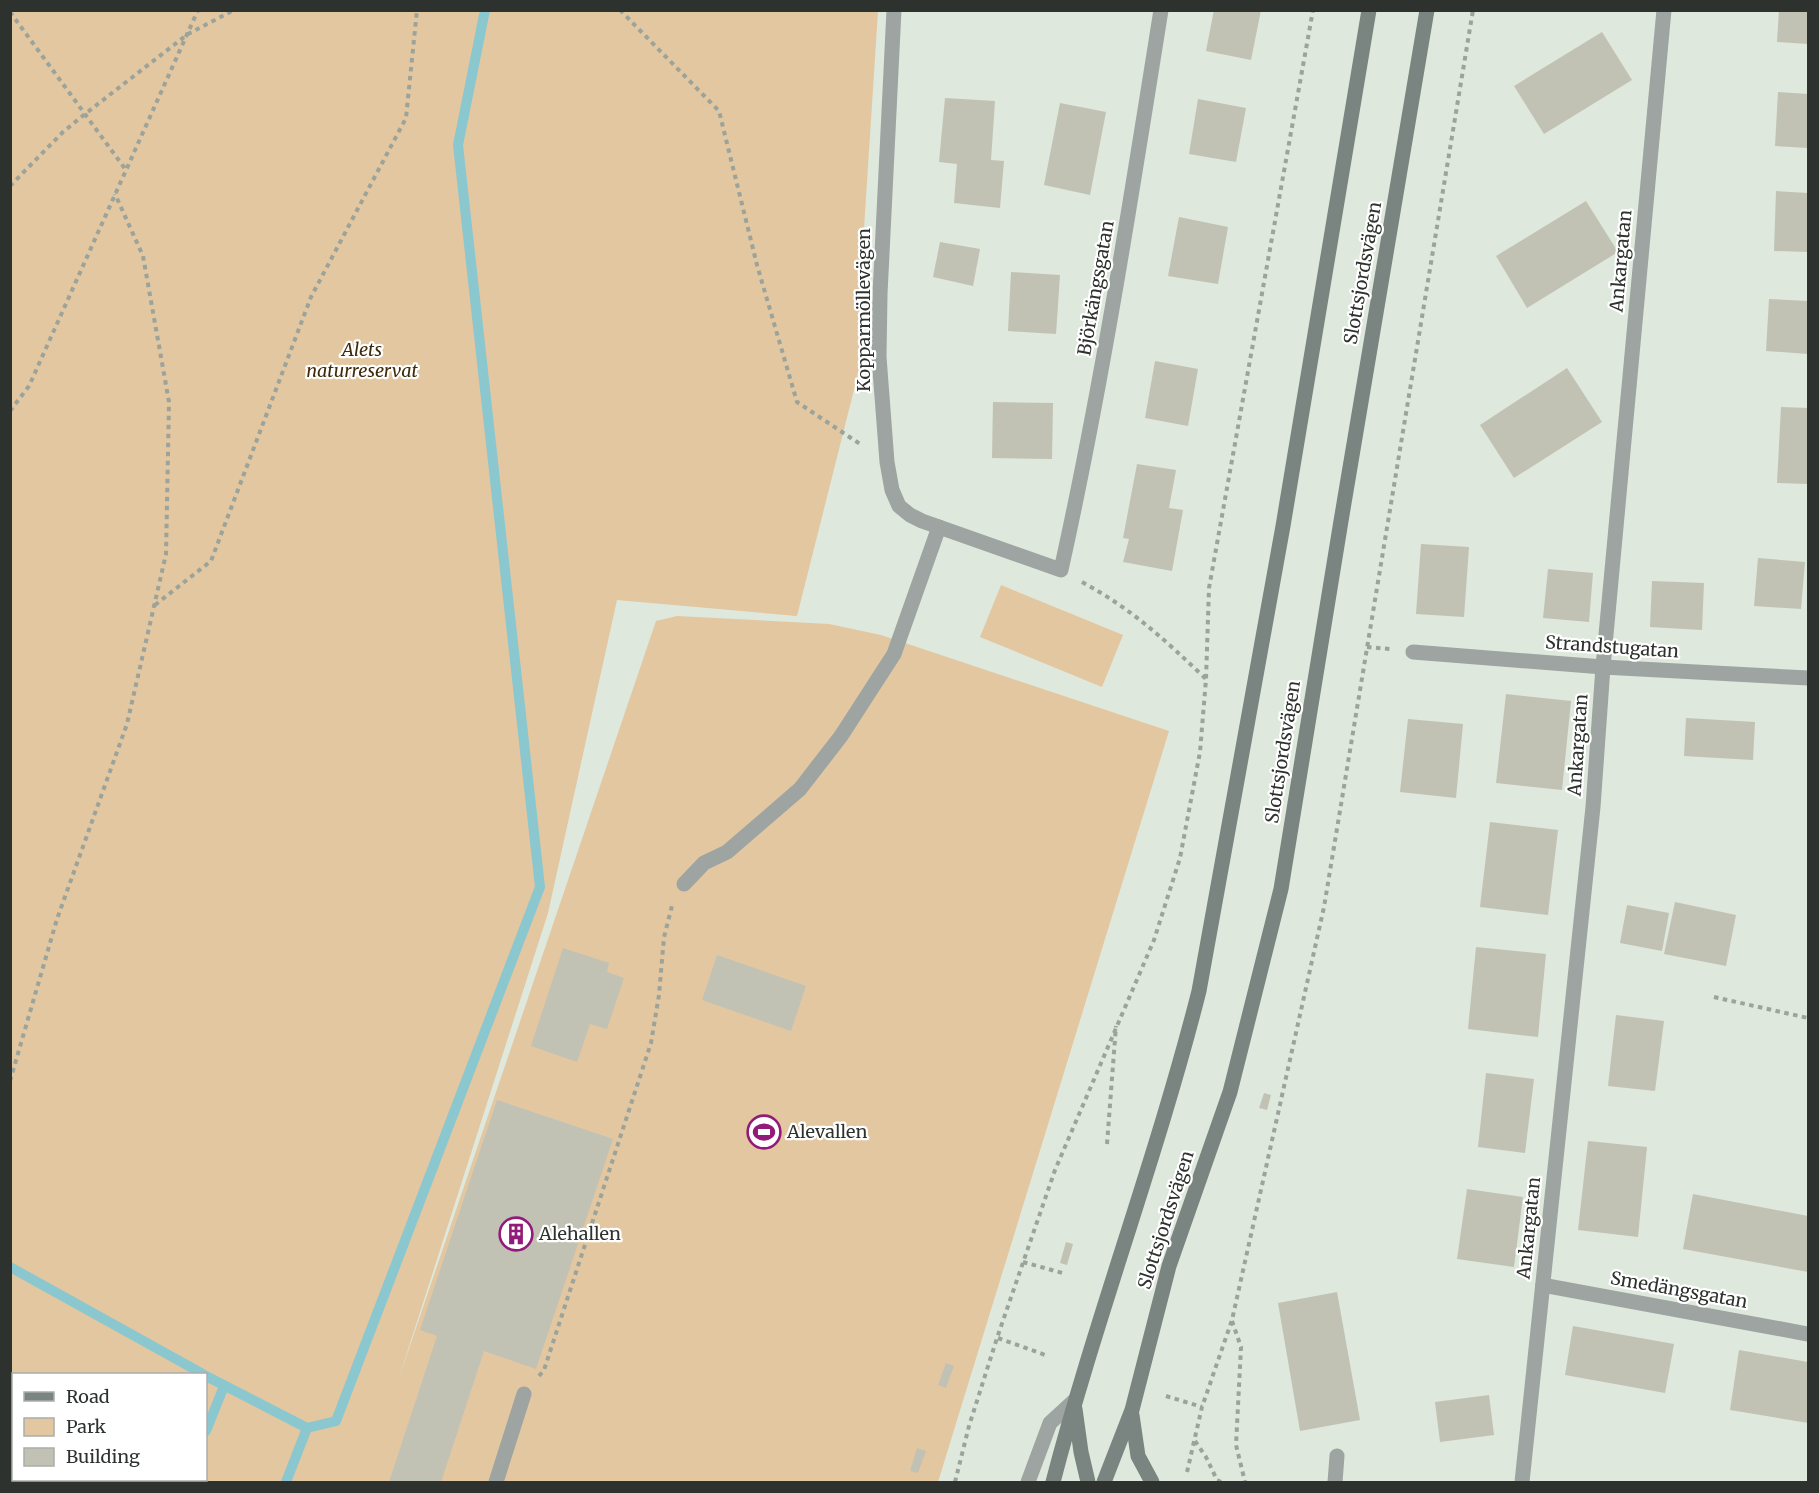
<svg xmlns="http://www.w3.org/2000/svg" width="1819" height="1493" viewBox="0 0 1819 1493" font-family="Merriweather,serif">
<style>
.green{fill:#e2c7a1;fill-rule:evenodd}
.lines{fill:none;stroke-linecap:round;stroke-linejoin:round}
.stream{stroke:#8bc7ce;stroke-width:10}
.building{fill:#c1c2b4}
.path{stroke:#9ba39a;stroke-width:4;stroke-dasharray:4.5 4.5;stroke-linecap:butt}
.service{stroke:#9da4a1;stroke-width:15}
.minor{stroke:#9da4a1;stroke-width:15}
.secondary{stroke:#7a8480;stroke-width:15}
.labels{text-anchor:middle;stroke-width:4.5;stroke-linejoin:round;paint-order:stroke}
.street-label{font-size:18px;fill:#2e322e;stroke:#fff}
.park-label{font-size:18px;font-style:italic;fill:#3f2b0a;stroke:#fff}
.poi-label{font-size:18px;fill:#2e322e;stroke:#fff;text-anchor:start}
</style>
<rect width="100%" height="100%" fill="#dee8dc"/>
<g class="green">
<path d="M10 11H878L861 275 863 354 797 616 617 600 548 913 398 1381 656 621 677 616 829 624 881 635 1169 731 938 1482H11ZM14 1374H206V1480H14Z"/>
<path d="M1001 585 1123 635 1102 687 980 637Z"/>
</g>
<g class="lines">
<g class="stream">
<path d="M10 1267 203 1374"/>
<path d="M206 1376 307 1428 286 1482"/>
<path d="M307 1428 336 1421 540 887 458 145 485 10"/>
<path d="M206 1431 224 1386"/>
<path d="M185 1482 186 1480"/>
</g>
</g>
<g class="building">
<path d="M1214 10H1261L1251 60 1206 51Z"/>
<path d="M1779 10H1808V44L1777 42Z"/>
<path d="M1602 32 1632 80 1544 134 1514 86Z"/>
<path d="M1778 92 1808 94V148L1775 146Z"/>
<path d="M945 98 995 101 991 160 1004 161 1000 208 954 203 957 164 939 162Z"/>
<path d="M1198 99 1246 108 1236 162 1189 154Z"/>
<path d="M1060 103 1106 112 1090 195 1044 185Z"/>
<path d="M1776 191 1808 193V252L1774 251Z"/>
<path d="M1586 201 1618 252 1527 308 1496 256Z"/>
<path d="M1179 217 1228 227 1218 284 1168 276Z"/>
<path d="M940 242 980 249 973 286 933 277Z"/>
<path d="M1011 272 1060 275 1056 334 1008 331Z"/>
<path d="M1769 299 1808 301V354L1766 351Z"/>
<path d="M1155 361 1198 369 1188 426 1145 418Z"/>
<path d="M1567 368 1602 422 1514 478 1480 425Z"/>
<path d="M993 402 1053 403 1052 459 992 458Z"/>
<path d="M1781 407 1808 408V484L1777 483Z"/>
<path d="M1137 464 1176 470 1169 508 1183 510 1172 571 1123 562 1129 539 1123 538Z"/>
<path d="M1421 544 1469 547 1464 617 1416 614Z"/>
<path d="M1758 558 1805 562 1801 609 1754 606Z"/>
<path d="M1548 569 1593 573 1589 622 1543 618Z"/>
<path d="M1652 581 1704 583 1702 630 1650 627Z"/>
<path d="M1506 694 1571 701 1562 790 1496 783Z"/>
<path d="M1686 718 1755 722 1753 760 1684 756Z"/>
<path d="M1408 719 1463 724 1456 798 1400 792Z"/>
<path d="M1490 822 1558 830 1548 915 1480 907Z"/>
<path d="M1675 902 1736 915 1726 966 1664 954Z"/>
<path d="M1627 905 1669 913 1662 951 1620 943Z"/>
<path d="M1476 947 1546 954 1538 1037 1468 1029Z"/>
<path d="M563 948 609 963 607 972 624 978 607 1029 590 1024 577 1062 531 1046Z"/>
<path d="M717 955 806 986 791 1031 702 1000Z"/>
<path d="M1616 1015 1664 1021 1655 1091 1608 1086Z"/>
<path d="M1486 1073 1534 1079 1525 1153 1478 1147Z"/>
<path d="M1264 1093 1271 1095 1267 1110 1259 1108Z"/>
<path d="M497 1100 613 1139 536 1369 484 1351 441 1482H389L437 1336 420 1330Z"/>
<path d="M1588 1141 1647 1147 1638 1237 1578 1230Z"/>
<path d="M1467 1189 1523 1197 1514 1267 1457 1259Z"/>
<path d="M1693 1194 1808 1216V1272L1683 1249Z"/>
<path d="M1066 1242 1073 1244 1067 1265 1060 1263Z"/>
<path d="M1337 1292 1360 1420 1300 1431 1278 1303Z"/>
<path d="M1573 1326 1674 1344 1665 1393 1565 1375Z"/>
<path d="M1739 1350 1808 1362V1423L1730 1410Z"/>
<path d="M946 1363 954 1366 946 1388 938 1385Z"/>
<path d="M1489 1395 1494 1435 1440 1442 1435 1402Z"/>
<path d="M917 1448 926 1451 918 1473 910 1471Z"/>
</g>
<g class="lines">
<g class="path">
<path d="M620 10 719 111 757 265 797 402 860 444"/>
<path d="M10 12 126 170"/>
<path d="M10 186 63 132 85 114 188 34 234 10"/>
<path d="M10 411 29 386 198 10"/>
<path d="M1082 582C1132 609 1165 640 1206 679"/>
<path d="M155 605 211 561 311 297 406 118 417 10"/>
<path d="M1367 647 1390 649"/>
<path d="M1714 997 1808 1018"/>
<path d="M10 1081 57 919 127 724 166 554 169 402 143 256 115 194"/>
<path d="M1107 1144 1116 1026"/>
<path d="M1023 1262 1066 1274"/>
<path d="M1232 1321 1241 1347 1236 1445 1245 1482"/>
<path d="M998 1338 1048 1356"/>
<path d="M539 1376 544 1370 651 1043 659 995 664 937 672 906"/>
<path d="M1166 1396 1202 1407"/>
<path d="M1195 1441 1206 1457 1217 1480 1221 1482"/>
<path d="M1187 1472 1202 1407 1232 1320 1324 907 1473 10"/>
<path d="M955 1482 969 1426 997 1338 1055 1170 1154 940 1180 858 1200 752 1206 679 1209 588 1313 10"/>
</g>
<g class="service">
<path d="M684 884 704 863 727 852 800 789 841 736 894 654 939 527"/>
<path d="M496 1482 524 1394"/>
<path d="M1028 1482 1050 1423 1075 1400"/>
<path d="M1335 1482 1337 1456"/>
</g>
<g class="minor">
<path d="M894 10 880 294 879 357 887 462 892 490 899 506 910 515 922 521 1061 570C1102 385 1131 198 1161 10"/>
<path d="M1413 652 1603 667 1808 678"/>
<path d="M1543 1285 1808 1334"/>
<path d="M1522 1482 1593 807 1603 667 1664 10"/>
</g>
<g class="secondary">
<path d="M1075 1409 1081 1452 1088 1482"/>
<path d="M1132 1415 1138 1456 1152 1482"/>
<path d="M1053 1482C1096 1317 1157 1157 1199 991L1283 526 1369 10"/>
<path d="M1104 1482 1132 1410 1169 1266 1230 1092 1281 889 1341 521 1427 10"/>
</g>
</g>
<defs>
<g id="stadium-ring" transform="scale(1.725)"><circle r="9.5" fill="#fff" stroke="#921a78" stroke-width="1.5"/><path d="M0-5a6.5 5 0 1 0 0 10a6.5 5 0 1 0 0-10ZM-3.5-1.8h7v3.6h-7Z" fill="#921a78"/></g>
<g id="building-ring" transform="scale(1.725)"><circle r="9.5" fill="#fff" stroke="#921a78" stroke-width="1.5"/><path d="M-4-6H4V6H1V3H-1V6H-4ZM-2.5-4.3h1.7v1.8h-1.7ZM.8-4.3h1.7v1.8H.8ZM-2.5-1h1.7V.8h-1.7ZM.8-1h1.7V.8H.8Z" fill="#921a78"/></g>
</defs>
<g fill-rule="evenodd">
<use href="#stadium-ring" x="764" y="1132"/>
<use href="#building-ring" x="516" y="1234"/>
</g>
<g class="labels">
<g class="street-label">
<text transform="translate(1621 261) rotate(-85)" y="6">Ankargatan</text>
<text transform="translate(1363 273) rotate(-80)" y="6">Slottsjordsvägen</text>
<text transform="translate(1096 288) rotate(-80)" y="6">Björkängsgatan</text>
<text transform="translate(864 310) rotate(-90)" y="6">Kopparmöllevägen</text>
<text transform="translate(1612 647) rotate(4)" y="6">Strandstugatan</text>
<text transform="translate(1578 745) rotate(-86)" y="6">Ankargatan</text>
<text transform="translate(1283 752) rotate(-81)" y="6">Slottsjordsvägen</text>
<text transform="translate(1166 1220) rotate(-72)" y="6">Slottsjordsvägen</text>
<text transform="translate(1529 1228) rotate(-84)" y="6">Ankargatan</text>
<text transform="translate(1679 1290) rotate(10)" y="6">Smedängsgatan</text>
</g>
<g class="park-label">
<text x="362" y="356">Alets<tspan x="362" dy="21">naturreservat</tspan></text>
</g>
<g class="poi-label">
<text x="787" y="1138">Alevallen</text>
<text x="539" y="1240">Alehallen</text>
</g>
</g>
<rect width="1819" height="1493" fill="none" stroke="#2e322e" stroke-width="24"/>
<rect x="12" y="1373" width="195" height="108" fill="#ffffff" stroke="#abadab" stroke-width="1.5"/>
<rect x="24" y="1392" width="30" height="9" fill="#7a8480" stroke="#abadab" stroke-width="1.5"/>
<text x="66" y="1403" font-size="18" fill="#2e322e">Road</text>
<rect x="24" y="1418" width="30" height="18" fill="#e2c7a1" stroke="#abadab" stroke-width="1.5"/>
<text x="66" y="1433" font-size="18" fill="#2e322e">Park</text>
<rect x="24" y="1448" width="30" height="18" fill="#c1c2b4" stroke="#abadab" stroke-width="1.5"/>
<text x="66" y="1463" font-size="18" fill="#2e322e">Building</text>
</svg>
